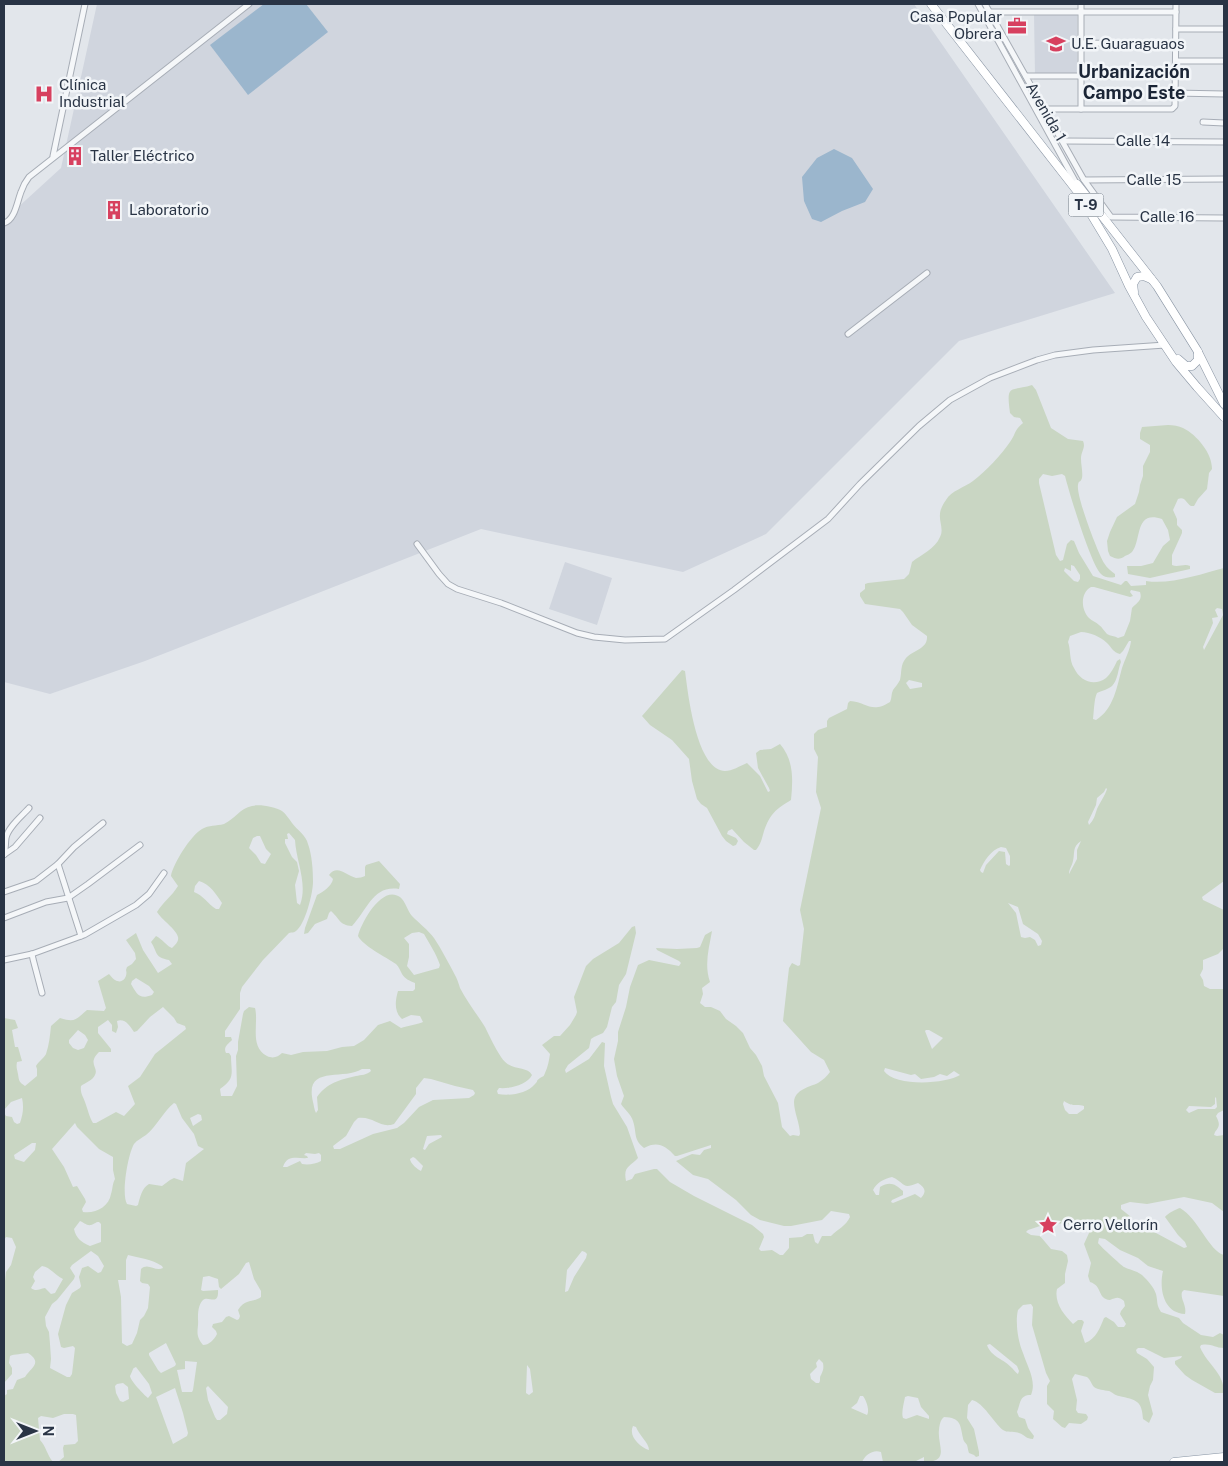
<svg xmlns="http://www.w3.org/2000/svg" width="1228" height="1466" viewBox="0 0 1228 1466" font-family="'Public Sans',sans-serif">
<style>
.built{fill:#d0d5de}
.green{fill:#c9d6c3;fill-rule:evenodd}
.water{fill:#9bb6cd}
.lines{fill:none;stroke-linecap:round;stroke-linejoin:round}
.minor-casing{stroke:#a7adb6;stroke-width:7}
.highway-casing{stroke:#8894a3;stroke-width:9}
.minor{stroke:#f5f7f9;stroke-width:5}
.highway{stroke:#fff;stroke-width:8}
.labels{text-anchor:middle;stroke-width:5;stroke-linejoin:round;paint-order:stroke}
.shield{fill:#f2f5f8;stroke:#656e7b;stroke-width:1}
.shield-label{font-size:14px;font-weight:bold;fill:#293445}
.poi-label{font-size:15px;fill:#293445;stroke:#f2f5f8;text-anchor:start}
.street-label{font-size:15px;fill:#293445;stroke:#f2f5f8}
.quarter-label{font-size:18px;font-weight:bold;fill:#1b2536;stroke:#f2f5f8}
</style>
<rect width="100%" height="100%" fill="#e2e6eb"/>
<g class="built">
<path d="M97 4H914L1115 293 959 341 766 534 683 572 481 529 145 661 50 694 4 682V220L61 168Z"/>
<path d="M1034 14H1077V73L1035 74Z"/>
<path d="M565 562 612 578 597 625 549 609Z"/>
</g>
<g class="green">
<path d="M1032 385 1036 390 1051 428 1068 439 1083 441C1086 448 1081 451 1081 459 1081 465 1083 472 1082 478 1080 484 1079 479 1078 485 1076 496 1098 553 1104 563 1107 568 1111 571 1115 574V577C1110 578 1105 578 1101 574 1091 565 1069 492 1065 476L1062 474 1052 476 1043 474 1039 479V483L1056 555 1060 561 1063 560 1067 544 1071 540 1074 541 1079 553 1093 576 1121 585 1125 581H1127L1131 586 1146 585V581C1170 585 1201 574 1224 568V881L1202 897 1203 900 1224 910V948L1218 954 1203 960V969L1200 975 1203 980 1204 986 1210 989H1224V1110L1218 1113 1216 1116C1220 1124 1220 1126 1215 1132L1214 1135 1217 1136 1224 1135V1212L1212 1203 1184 1197 1147 1204 1130 1202 1121 1205V1209L1131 1217 1133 1226 1156 1233 1184 1248 1187 1247 1185 1242 1178 1235 1165 1217C1167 1214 1176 1209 1180 1208 1198 1218 1209 1251 1224 1255V1266L1223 1267 1224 1296 1184 1290 1182 1292C1180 1299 1187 1305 1185 1314 1163 1313 1159 1288 1163 1271L1148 1266 1138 1258 1120 1250 1105 1239 1099 1238 1098 1243C1101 1247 1121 1265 1124 1267 1130 1270 1137 1271 1142 1275 1147 1280 1154 1287 1156 1294 1158 1302 1156 1304 1161 1312L1179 1318 1183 1323 1201 1335 1213 1337 1220 1333 1224 1335V1348C1214 1348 1212 1343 1201 1345L1200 1347C1208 1366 1224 1372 1224 1393H1215L1192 1380 1185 1375 1175 1364V1361L1181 1358 1182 1356 1164 1358 1144 1348H1138L1136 1350 1137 1353 1147 1359 1154 1367 1153 1380 1150 1386 1148 1395 1153 1414 1149 1423 1143 1419C1142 1400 1136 1400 1119 1396 1116 1396 1112 1392 1109 1391 1104 1390 1098 1390 1094 1387 1091 1384 1091 1380 1087 1377L1075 1374 1072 1379 1077 1400 1076 1410 1078 1413 1086 1414 1088 1417 1087 1420 1081 1424 1069 1423 1065 1428 1062 1427 1053 1419 1054 1411 1047 1404V1386L1050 1381 1046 1373 1032 1325 1033 1307 1031 1304 1023 1305 1018 1310C1015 1322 1018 1341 1023 1353 1027 1366 1037 1381 1031 1395 1019 1395 1021 1403 1017 1412L1019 1417 1025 1419 1028 1428 1034 1436 1033 1439C1026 1439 1025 1435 1019 1433 1014 1431 1007 1433 1003 1430 993 1422 984 1403 972 1400L968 1405 967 1418 974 1429 979 1452V1456L976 1457 974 1455 969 1453C968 1451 968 1448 967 1445 966 1443 963 1441 963 1438 960 1424 961 1418 944 1417L942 1419C940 1422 939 1427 939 1430 937 1445 951 1462 924 1462V1457L914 1462H883L881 1452C873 1449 865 1455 862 1462H58L64 1457 63 1448 64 1445 75 1444 78 1441 76 1415 73 1414H64L53 1418 41 1416 38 1418 40 1440C46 1446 47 1455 53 1462H4V1396L7 1394V1390L13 1389 17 1380 25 1377C31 1367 43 1363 28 1353 23 1354 14 1354 10 1356L9 1363 12 1368V1374L4 1383V1283L5 1281 6 1272 11 1265 16 1247 12 1238 6 1237 4 1240V1113L6 1116 12 1117 14 1122 17 1124 20 1123C23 1114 24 1107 22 1098L11 1102 4 1110V1018L15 1020 18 1028 12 1030 15 1047H18L22 1061 17 1062C16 1067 17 1069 18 1074 19 1081 19 1082 25 1086L37 1076V1069L36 1066C38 1062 44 1058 46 1054 49 1045 50 1036 51 1026L60 1018C76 1023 76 1019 87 1010L104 1011 106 1008 98 981 109 974C110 975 113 979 115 980 123 985 128 976 126 970L127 967 132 964 136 959 135 953 126 940 136 933 143 950 158 973 172 964 169 960C154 957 158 953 151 942L156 936C162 939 168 947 172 948 175 945 179 942 178 937 177 930 161 919 157 912 163 902 172 896 178 886L171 876C173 864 191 835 202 829 209 825 216 826 224 824 235 819 240 808 252 806 260 804 275 807 282 811 286 814 289 819 292 823 297 830 306 835 308 844 312 855 313 870 313 882 313 893 305 925 296 931 294 933 292 932 289 933L263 960 242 987 240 993V1009L225 1031V1037H231L232 1040C228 1044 223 1047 226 1053H229L231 1056C231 1073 236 1078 220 1089L221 1096H232L237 1086 236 1056 238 1050V1042L243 1014 244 1011 249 1007 255 1008C259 1023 249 1047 267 1056 273 1059 278 1057 282 1053L291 1055 303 1052 327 1051 342 1047 354 1046 364 1040 378 1025 390 1021 401 1028C407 1026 419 1024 423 1022L420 1016 411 1015 402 1019C394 1012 395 1001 398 991H413L415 989V983C410 981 405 979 402 974 400 970 399 967 396 964 386 957 363 946 358 936 361 923 382 884 400 897 406 902 407 910 412 916 419 923 428 930 434 938 442 950 449 964 456 977 458 981 459 985 460 988 467 1002 477 1014 485 1027 490 1037 495 1048 501 1057 510 1072 527 1065 532 1075 527 1085 509 1089 499 1088L497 1091 498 1094C509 1096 527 1094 535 1084 539 1080 535 1082 540 1078 544 1075 543 1078 545 1073 548 1067 549 1060 550 1054L542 1045 554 1036H560L570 1025 576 1015 577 1012 574 997 586 966 593 959 619 943 632 927 635 926 636 933 626 974 619 985 616 1002 612 1007 607 1027 603 1033 594 1037 591 1039 589 1048 568 1065 565 1070 566 1073 589 1059 602 1042 605 1043 604 1066 611 1097 613 1104 627 1127 638 1158C630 1167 623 1166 626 1181L632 1179 635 1174 654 1169H657L670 1182 694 1196 752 1225 763 1234 764 1237 759 1249 761 1251 772 1250 780 1255H783L789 1248V1238L802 1237 807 1234H813L815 1242 818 1244 822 1236H831C838 1229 846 1226 850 1217L849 1214 831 1211 822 1220 791 1226H784L760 1220 751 1215 736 1200 708 1179 693 1175 676 1161 692 1154 700 1155 704 1150 711 1148V1145L677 1156H675C665 1145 657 1141 644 1148 633 1139 637 1133 633 1121 631 1114 625 1110 621 1104L624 1096 617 1076 614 1059 618 1041V1032L626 1007 630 987 638 965 649 960 679 966 681 963 679 961 657 950 656 948 677 949 697 948 700 947 705 935 712 931C709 948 704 965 710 982L702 988 703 994 700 1003 705 1007H711L720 1011 726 1019 736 1026 743 1033 750 1048 756 1055 762 1066 764 1076 778 1103 782 1127 790 1136 793 1135 799 1136 800 1134C800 1124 794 1112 794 1102 795 1089 810 1087 818 1083 823 1080 827 1076 830 1072L824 1060 811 1052 783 1021 789 968 792 963 798 966 800 965 804 929 800 910 821 808 816 792 818 757 814 749V734L818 730 827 727V721L829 718 847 709 848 703 850 701C867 702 871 714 890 702 892 698 891 694 893 690 895 687 898 684 900 680 902 672 900 665 906 658 913 650 928 649 927 636L912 625 903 612 900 609 865 604 860 596V593L865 589V584L868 583 904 579 909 574 912 562C922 554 935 549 940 537 944 529 939 522 940 514 940 510 943 504 946 500 951 491 965 487 973 481 986 471 1001 455 1010 442 1016 434 1014 430 1023 423L1020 418 1014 417 1010 413C1006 383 1010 392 1032 385ZM1071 565 1074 566 1080 575V579L1078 582 1074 581 1064 571 1065 568 1071 571ZM1091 587H1094L1130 597 1133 596 1130 592 1131 590 1140 592C1143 601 1136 603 1132 608L1130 621 1124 636 1118 638C1115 636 1110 636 1107 634 1104 631 1102 627 1099 625 1096 622 1092 621 1089 618 1081 610 1080 593 1091 587ZM1217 608 1222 609 1223 615 1204 650 1203 647 1213 623 1212 618 1218 617 1215 610ZM1081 632C1090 632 1101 637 1107 643 1112 648 1113 652 1120 654L1123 651 1129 641H1131C1130 650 1125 659 1122 668 1117 686 1114 709 1096 720L1093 719C1094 712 1094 699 1097 693 1101 691 1109 689 1112 686 1118 680 1118 669 1121 662L1120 659 1117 661C1115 666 1110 675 1106 678 1094 687 1080 681 1074 668 1069 660 1071 650 1068 642L1070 636ZM909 680 922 683V687L910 689 906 683ZM1106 788 1107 789C1105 796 1100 802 1097 809 1095 815 1094 820 1089 825L1088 822 1096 805 1097 798 1104 792ZM289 833 295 840C296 861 308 884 300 905L297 903 295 885 299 871 297 862 292 857 285 843V839H288L287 834ZM257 836H260L266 849 271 854 265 864 261 863 256 855 249 848 253 838ZM1081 841 1077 850V859L1069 874C1069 869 1072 866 1073 861 1075 853 1072 847 1081 841ZM1001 847 1006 848 1010 856V865L1009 866 1006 864 1005 852 999 851 986 865 983 873 981 872 980 870C984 861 991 850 1001 847ZM199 881C210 884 216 894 222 903L219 909H216C208 904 203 895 194 892L195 886ZM1008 903 1018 907 1023 924 1038 934 1042 941 1041 945 1038 946 1035 940 1030 937 1025 938 1021 937 1016 913ZM419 932 424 934C430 945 436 953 440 965L439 968 414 975 407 966 409 957V944L404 938 412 933ZM136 978 149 986 154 992 152 995C139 1000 137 994 131 984L132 981ZM163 1007 174 1018 177 1023 185 1026 186 1029 155 1054 140 1077 128 1086 135 1104 124 1116 116 1112 96 1123H93C89 1116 88 1110 85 1102 83 1096 80 1093 81 1086 85 1083 93 1080 95 1075 99 1067 87 1064 99 1052H111V1049L98 1033V1027L108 1020 112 1025V1031L116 1033 118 1027 117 1021C125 1018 130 1026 134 1032L137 1031 150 1017ZM78 1030 85 1035 88 1040 84 1048 78 1050 73 1048 69 1043V1040ZM926 1030H929L943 1038 932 1049 925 1031ZM885 1068 911 1075 915 1074 921 1079 934 1077 940 1074 947 1076 954 1071 960 1075C946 1084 895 1087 884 1071ZM362 1069H370L371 1071C367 1075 361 1075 356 1076 339 1080 327 1083 317 1097L318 1110 316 1113C314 1109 314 1106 313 1102 304 1064 343 1081 362 1069ZM424 1078 431 1079 455 1086 473 1090 475 1093 474 1095 469 1098 433 1100 419 1107 404 1123 397 1128 373 1134 340 1149H334L333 1146 346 1136 354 1122 358 1118C374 1116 380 1129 394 1124L416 1094V1088ZM1216 1097 1217 1107 1215 1109H1198L1189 1113 1186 1110 1189 1106 1211 1107 1215 1104V1098ZM1064 1101C1074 1108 1075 1103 1084 1106V1109L1077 1114H1069L1065 1110 1063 1104ZM174 1103 176 1104 182 1118 194 1134 198 1146 204 1149 186 1163 183 1181 174 1178 170 1180 162 1186 149 1184C142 1188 140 1197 138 1205L136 1206 127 1204C121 1194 128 1154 134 1144 137 1140 142 1138 146 1135 157 1126 163 1112 174 1103ZM198 1114 201 1115 202 1120 193 1126 190 1118ZM75 1123 77 1127 99 1149 113 1157V1170L115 1179C112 1185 113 1188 111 1194 109 1207 95 1214 83 1212L82 1209 86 1202 85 1199 77 1186 73 1187 64 1167 52 1149ZM441 1135 442 1137 429 1144 425 1150 423 1149 427 1136ZM32 1143H36L35 1150 24 1162 15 1159 14 1155ZM306 1153 315 1154 319 1153 321 1155V1161C316 1164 308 1165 302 1164L300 1161 287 1167H283C287 1154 298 1159 308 1158L307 1156 304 1155ZM413 1157 415 1158 423 1166 421 1171C418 1170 410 1163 410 1159ZM892 1177C906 1183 901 1190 918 1183 925 1188 927 1191 921 1198L915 1194 893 1203 891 1202 892 1200 903 1195V1191C895 1184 890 1181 880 1187L879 1195H876L873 1190C877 1182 884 1179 892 1177ZM80 1221C83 1222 87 1226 91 1225 95 1224 95 1222 99 1222L101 1224V1242L90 1246C81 1242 76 1238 74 1229ZM1049 1223C1060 1224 1080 1223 1088 1230L1089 1233 1084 1244 1091 1263 1088 1276 1090 1282C1103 1286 1097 1299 1110 1300 1116 1298 1118 1296 1124 1301L1125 1306 1121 1311 1120 1314 1126 1324 1124 1327H1118L1114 1322 1106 1317 1104 1318C1100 1328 1096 1339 1085 1343L1081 1331 1084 1322 1082 1320H1078L1073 1324C1064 1315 1054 1303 1057 1289L1065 1283V1274L1068 1261 1067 1255 1062 1251 1051 1249 1040 1236 1031 1235 1026 1232 1028 1230ZM91 1251 98 1256 104 1266 101 1272 98 1273 88 1266 82 1268 79 1277 81 1286 80 1288 72 1293 66 1305 58 1334 61 1347 64 1348 73 1346 75 1348 72 1374 70 1377H67L50 1368 51 1359 50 1344 49 1332 46 1326 45 1317 52 1304 57 1300 74 1279 75 1276 70 1268 72 1265ZM582 1251 585 1252 587 1254 586 1258 574 1277 568 1291 565 1292 567 1270ZM128 1255C139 1258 152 1259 162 1266L163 1268C155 1272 148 1262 141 1269L140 1281 142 1283 148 1284 150 1287 148 1308 144 1316 140 1320 137 1333 132 1344 127 1346 122 1343 121 1297 118 1280H126V1260ZM249 1262 254 1279 261 1291V1297C253 1303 246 1298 238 1310L240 1316 239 1319 237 1320 229 1316 226 1317 222 1322 213 1324 212 1327 216 1331 217 1334C214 1340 209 1345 203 1345 194 1334 199 1330 198 1319 198 1313 198 1305 203 1300 208 1295 219 1307 218 1290L203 1291 201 1290 203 1277 209 1276 218 1279 219 1287 221 1289 239 1274 246 1263ZM42 1266C50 1267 56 1276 63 1279L55 1293 51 1294 45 1288C39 1289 36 1292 31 1288L35 1281 33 1277 35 1272ZM166 1343 176 1364 175 1366 161 1373 158 1370 149 1355V1353ZM990 1344 1017 1366 1019 1371 1018 1374C1015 1372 1014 1370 1012 1368 1004 1359 991 1357 987 1345ZM819 1359 823 1363C824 1369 823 1370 821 1375 819 1378 821 1380 819 1383H816L811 1379 810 1374 817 1367 816 1363ZM185 1361 197 1362 193 1390 192 1392H182L177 1370 185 1369ZM527 1365 530 1369 533 1392 529 1395 526 1393ZM136 1367 149 1384 152 1393 148 1398C144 1395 130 1380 130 1376 131 1375 133 1368 134 1368ZM123 1383 128 1387 129 1399 123 1402 120 1401 116 1393 115 1386 117 1384ZM208 1386 228 1407 227 1414 220 1420H217L215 1417 208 1400 206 1388ZM175 1388 183 1413 188 1433 187 1436 173 1444 156 1397ZM860 1396H863C866 1400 870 1410 867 1415L851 1408 857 1403ZM908 1396 918 1398 921 1407 929 1416V1419L917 1415 906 1419 903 1418C901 1413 904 1403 905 1397ZM633 1426 636 1427C639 1435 649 1443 649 1450 640 1447 628 1436 633 1426Z"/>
<path d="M1168 425C1173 425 1179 426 1183 428 1197 435 1212 453 1212 469L1209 473 1207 489 1198 499 1194 506H1191C1186 503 1185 496 1178 499L1173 510 1177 519V525L1182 530V533L1172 555V565C1178 568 1184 563 1190 566V569L1150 578 1128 574 1127 566H1141L1153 563 1163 546 1170 540 1168 530 1162 519C1134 510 1142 540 1132 552 1130 554 1127 555 1125 556 1120 560 1116 559 1110 556L1108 551 1107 541 1110 532 1117 517 1135 504 1139 492 1140 485 1143 476V466L1150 452V445L1140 439V433L1142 427Z"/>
<path d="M682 670 685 671C688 693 696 770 725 771 732 771 740 766 747 763L760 776 768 792 770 791 769 788 758 768 756 753 760 750 771 749 780 744C794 760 793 780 791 800 776 809 770 814 764 831 762 838 761 844 756 850H754L744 842 732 829 728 831 727 834 736 838 738 841 736 845 733 846 726 841 722 836 707 808 701 804 697 799 692 781 689 759 672 740 650 725 642 716Z"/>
<path d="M379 861 400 884 399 889C373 885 368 909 352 926 339 925 340 919 331 911L329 913 327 919 315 924 308 933 304 934 305 928 317 895C323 892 332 886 333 879L329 875C337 864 346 875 356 878 359 878 363 877 365 876V867L366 865Z"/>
</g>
<g class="water">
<path d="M264 4H306L328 32 248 95 210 45Z"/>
<path d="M834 149 852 158 873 189 865 202 842 211 821 222 812 219 804 201 802 177 817 158Z"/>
</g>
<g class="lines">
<g class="minor-casing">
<g id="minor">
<path d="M978 4 1075 181"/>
<path d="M985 4 1084 180 1111 217 1224 218"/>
<path d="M1081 4V109"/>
<path d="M989 12H1176"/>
<path d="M1176 29H1224"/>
<path d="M1081 43 1176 44"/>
<path d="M1176 61H1224"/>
<path d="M1026 76H1175"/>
<path d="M1175 93 1224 94"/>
<path d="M1044 109H1172L1175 106 1176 4"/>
<path d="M1203 122 1224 123"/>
<path d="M1063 141 1224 142"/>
<path d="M53 156 85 4"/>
<path d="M1084 180 1224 179"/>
<path d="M4 223C15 220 17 202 21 192 23 186 25 182 29 177L249 4"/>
<path d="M848 334 927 273"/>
<path d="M417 544 439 574 448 584 457 589 501 603 577 633 594 637 625 640 665 639 734 590 828 519 860 484 919 426 950 400 990 378 1037 360 1055 355 1093 350 1165 345"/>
<path d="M5 854 15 847 40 818"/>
<path d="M4 855C6 849 5 844 6 838 8 827 22 816 29 808"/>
<path d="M58 864 81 936"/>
<path d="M4 892 36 881 58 864 74 847 103 823"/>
<path d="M4 918 46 902 68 898 88 884 140 845"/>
<path d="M32 954 33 959 42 993"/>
<path d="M4 960 32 954 84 935 136 905 149 894 164 873"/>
</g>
</g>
<g class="highway-casing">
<g id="highway">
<path d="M931 4 1077 191 1112 249 1129 286 1146 317 1176 362 1197 387 1224 417"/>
<path d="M1077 184 1157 286 1197 350 1224 404"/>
<path d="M1134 292 1133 284 1137 277 1144 276 1151 279"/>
<path d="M1178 359 1186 366H1192L1198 360V352"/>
<path d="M1174 1462 1224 1457"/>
</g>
</g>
<use href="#minor" class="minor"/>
<use href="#highway" class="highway"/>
</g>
<defs>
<g id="office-bare" transform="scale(1.5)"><path d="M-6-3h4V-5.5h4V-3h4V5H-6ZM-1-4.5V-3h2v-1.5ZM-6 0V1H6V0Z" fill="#d7405f" stroke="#f2f5f8" stroke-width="2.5" paint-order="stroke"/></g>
<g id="school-bare" transform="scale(1.5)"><path d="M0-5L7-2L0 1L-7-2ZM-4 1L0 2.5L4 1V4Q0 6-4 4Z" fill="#d7405f" stroke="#f2f5f8" stroke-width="2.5" paint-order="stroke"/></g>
<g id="hospital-bare" transform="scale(1.5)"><path d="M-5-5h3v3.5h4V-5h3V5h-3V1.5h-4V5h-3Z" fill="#d7405f" stroke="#f2f5f8" stroke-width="2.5" paint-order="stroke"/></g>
<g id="building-bare" transform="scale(1.5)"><path d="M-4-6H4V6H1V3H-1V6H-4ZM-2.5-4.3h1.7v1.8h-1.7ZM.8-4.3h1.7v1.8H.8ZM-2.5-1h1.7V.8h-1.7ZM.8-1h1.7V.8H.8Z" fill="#d7405f" stroke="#f2f5f8" stroke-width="2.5" paint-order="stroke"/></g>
<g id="sight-bare" transform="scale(1.5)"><path d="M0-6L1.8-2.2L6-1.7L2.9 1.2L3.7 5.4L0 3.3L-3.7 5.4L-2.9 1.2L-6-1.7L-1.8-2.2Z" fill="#d7405f" stroke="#f2f5f8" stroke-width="2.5" paint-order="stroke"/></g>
</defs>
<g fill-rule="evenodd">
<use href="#office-bare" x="1017" y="26"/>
<use href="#school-bare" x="1056" y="44"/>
<use href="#hospital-bare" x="44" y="94"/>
<use href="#building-bare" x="75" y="156"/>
<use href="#building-bare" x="114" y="210"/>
<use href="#sight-bare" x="1048" y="1225"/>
</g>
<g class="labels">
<rect class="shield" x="1068.5" y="193.5" width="35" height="23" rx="4"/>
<g class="shield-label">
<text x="1086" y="210">T-9</text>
</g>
<g class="poi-label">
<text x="1002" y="22" text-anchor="end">Casa Popular<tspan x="1002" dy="17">Obrera</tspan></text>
<text x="1071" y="49">U.E. Guaraguaos</text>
<text x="59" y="90">Clínica<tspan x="59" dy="17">Industrial</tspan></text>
<text x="90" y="161">Taller Eléctrico</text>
<text x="129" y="215">Laboratorio</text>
<text x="1063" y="1230">Cerro Vellorín</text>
</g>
<g class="street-label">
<text transform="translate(1046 112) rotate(60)" y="5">Avenida 1</text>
<text x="1143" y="146">Calle 14</text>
<text x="1154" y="185">Calle 15</text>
<text x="1167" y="222">Calle 16</text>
</g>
<g class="quarter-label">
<text x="1134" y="78">Urbanización<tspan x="1134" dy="21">Campo Este</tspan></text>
</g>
</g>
<rect width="1228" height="1466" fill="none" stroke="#293445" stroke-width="10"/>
<g transform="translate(35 1431) rotate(90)" stroke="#f2f5f8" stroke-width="4" paint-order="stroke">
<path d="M0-4L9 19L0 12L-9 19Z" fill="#293445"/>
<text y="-8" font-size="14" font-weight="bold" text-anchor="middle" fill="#293445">N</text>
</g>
</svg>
